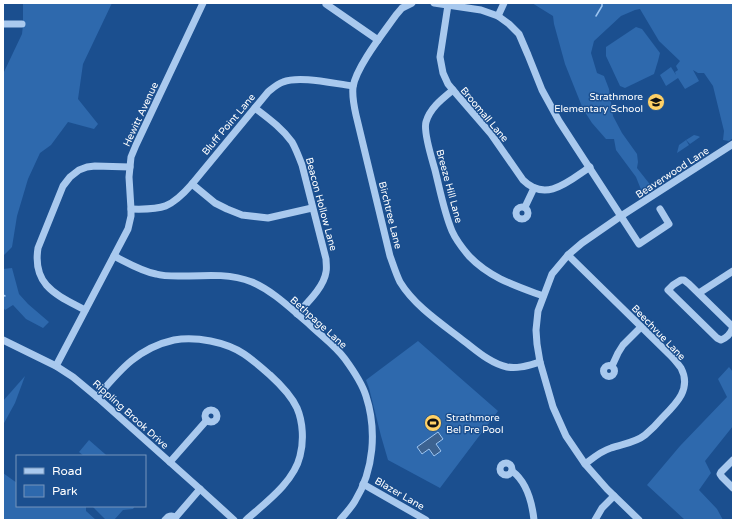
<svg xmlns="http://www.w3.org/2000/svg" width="736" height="523" viewBox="0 0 736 523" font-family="'Varela Round',sans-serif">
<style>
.green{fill:#2e69ad}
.water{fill:#3c6290;stroke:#9cc4f0}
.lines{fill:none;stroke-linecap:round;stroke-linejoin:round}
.stream{stroke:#9cc4f0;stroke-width:1.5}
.minor{stroke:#a9c9ee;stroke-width:7}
.labels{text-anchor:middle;stroke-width:3;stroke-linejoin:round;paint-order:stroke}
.poi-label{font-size:10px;fill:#fff;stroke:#1b4f8f;text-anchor:end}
.street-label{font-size:10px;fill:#fff;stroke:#1b4f8f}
</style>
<rect width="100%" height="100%" fill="#1b4f8f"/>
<g class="green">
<path d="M23 3H112L83 64 78 99 98 124 94 129 68 122 51 145 40 153 28 179 17 216 12 247 3 256V74L22 34 23 25Z"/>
<path d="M532 3H733V138L729 141 723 140 724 131 713 86 704 73H698L693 70 699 81 685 89 678 78 666 86 660 75 671 67 676 75 675 72 678 70 676 66 680 61 659 41 640 9 635 10 621 16 594 41 591 53 597 73 604 76 609 89 613 116 622 133 637 154 638 162 637 168 652 187 642 192 636 177 616 150 614 139H606L592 123 583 109 565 64 554 24 553 16Z"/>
<path d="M636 27 642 29 660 53 658 61 654 74 625 88 620 86 606 56V47Z"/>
<path d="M694 135 698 136 700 137 690 144 686 140Z"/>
<path d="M686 140 689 145 677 153 679 145Z"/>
<path d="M12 268 19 294 28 304 49 322 43 328 26 319 13 305 5 310 3 307V269Z"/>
<path d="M418 341 498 411 440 488 388 460 381 436 369 388 366 380Z"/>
<path d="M729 367 733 372V426L705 461 711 473 699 490 717 509 723 520H685L647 485 680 446 727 397 718 379Z"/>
<path d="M25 376 15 403 3 425V401Z"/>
<path d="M89 440 105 454 107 456H84L79 452Z"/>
<path d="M3 473 17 483V506H86V511L96 520H3Z"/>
<path d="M92 506H135L133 509 123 510 114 520H106Z"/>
</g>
<path class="water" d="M438 432 443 439 436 444 441 451 434 456 429 449 422 454 417 447Z"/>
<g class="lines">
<g class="stream">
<path d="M596 16 602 6V3"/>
<path d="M3 295 5 296"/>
</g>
<g class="minor">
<path d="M412 3 402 8 396 15C384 32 356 67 353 87 352 96 354 106 356 115L390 256C393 264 396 274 400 282 414 305 439 322 460 338 475 349 489 363 507 367 519 369 529 365 540 362"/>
<path d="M434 3 481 10 498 16 509 24 519 34 528 55 542 90 559 121 639 244 669 224 660 209"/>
<path d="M326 4 378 40"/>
<path d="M448 5 440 57 443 73 448 84 453 90 491 134 523 180C546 203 569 181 590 167"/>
<path d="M498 16 504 3"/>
<path d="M3 24H22"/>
<path d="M453 90C442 99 430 108 426 122 423 132 432 159 435 170 440 190 444 212 452 231 456 240 463 249 469 256 490 278 516 286 543 296"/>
<path d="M255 108C268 118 282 128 292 142 296 149 299 157 302 165L326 259C326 263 327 268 326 272 324 287 307 303 297 314"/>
<path d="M192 184 215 203 227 209 242 215 268 218 312 208"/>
<path d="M525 207 534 188"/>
<circle cx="522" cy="213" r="6"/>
<path d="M131 209C163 210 171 208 192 184L268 92C273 88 277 84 283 82 300 75 335 84 353 86"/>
<path d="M568 255 671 356C675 360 678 364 681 368 692 389 676 404 662 418 657 424 651 430 645 435 635 443 622 444 611 448 601 451 593 458 585 464"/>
<path d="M114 256C128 263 141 271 156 274 166 277 178 276 189 276 210 275 232 274 252 282 273 291 290 308 308 323 320 335 335 345 345 359 353 370 362 383 366 396 377 430 374 470 355 501 351 508 345 514 340 520"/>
<path d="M681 280H684L689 284 733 327C731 333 726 338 721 340L717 338 668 290 673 285Z"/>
<path d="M699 293 733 271"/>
<path d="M85 310C57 295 32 286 38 248L63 186 70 177 79 170 87 167 95 166 130 167"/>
<path d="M3 340 56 366 73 377 97 397 200 489 234 520"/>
<circle cx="609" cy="371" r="5.5"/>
<path d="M56 366 128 229 131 216V209L129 177 131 157 136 145 203 3"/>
<path d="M612 366 618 353 623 345 641 327"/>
<path d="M97 397C120 370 138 348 174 340 196 336 226 342 244 354 253 360 262 368 270 375 281 385 291 395 297 408 303 422 304 441 300 456 294 482 265 503 246 520"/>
<circle cx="211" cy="416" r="6"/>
<path d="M733 460 721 472 720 474 722 477 733 488"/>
<path d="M170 462 207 420"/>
<circle cx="506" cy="469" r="6"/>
<path d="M512 471C527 482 532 502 534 520"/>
<path d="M363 484 426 520"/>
<path d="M175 518 200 489"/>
<path d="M165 520 168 517C172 515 175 516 176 520"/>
<path d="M595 520 602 508 614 496"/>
<path d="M639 520 607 489 585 464 566 436 553 407 540 362 537 344 536 330 538 311 552 274 568 255 582 243 621 216 733 144"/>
</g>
</g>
<defs>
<g id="school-disc" transform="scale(0.9)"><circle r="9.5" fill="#ffd166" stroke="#1b4f8f"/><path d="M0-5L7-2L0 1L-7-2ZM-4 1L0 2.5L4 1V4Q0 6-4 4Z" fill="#111"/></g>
<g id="stadium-disc" transform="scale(0.9)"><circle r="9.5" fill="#ffd166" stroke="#1b4f8f"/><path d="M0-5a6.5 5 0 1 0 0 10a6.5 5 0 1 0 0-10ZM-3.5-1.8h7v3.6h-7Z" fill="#111"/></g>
</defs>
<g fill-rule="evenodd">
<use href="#school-disc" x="656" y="102"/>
<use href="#stadium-disc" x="433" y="423"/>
</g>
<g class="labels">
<g class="poi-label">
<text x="643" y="100">Strathmore<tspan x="643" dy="12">Elementary School</tspan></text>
<text x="446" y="421" text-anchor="start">Strathmore<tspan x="446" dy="12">Bel Pre Pool</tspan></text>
</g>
<g class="street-label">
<text transform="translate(140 114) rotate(-65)" y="4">Hewitt Avenue</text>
<text transform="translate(485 114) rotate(50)" y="4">Broomall Lane</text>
<text transform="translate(228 124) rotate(-50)" y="4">Bluff Point Lane</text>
<text transform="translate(672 172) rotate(-33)" y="4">Beaverwood Lane</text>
<text transform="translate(450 186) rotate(75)" y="4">Breeze Hill Lane</text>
<text transform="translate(322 204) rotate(75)" y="4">Beacon Hollow Lane</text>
<text transform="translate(391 215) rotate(76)" y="4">Birchtree Lane</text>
<text transform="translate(319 322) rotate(42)" y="4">Bethpage Lane</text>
<text transform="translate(659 332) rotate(46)" y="4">Beechvue Lane</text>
<text transform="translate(131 414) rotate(42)" y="4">Rippling Brook Drive</text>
<text transform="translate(400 493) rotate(30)" y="4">Blazer Lane</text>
</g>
</g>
<rect width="736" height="523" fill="none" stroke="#ffffff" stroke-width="8"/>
<rect x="16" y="455" width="130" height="52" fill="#1b4f8f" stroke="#7695bc"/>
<rect x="24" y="468" width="20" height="6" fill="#a9c9ee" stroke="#7695bc"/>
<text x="52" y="475" font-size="12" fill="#ffffff">Road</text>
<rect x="24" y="485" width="20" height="12" fill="#2e69ad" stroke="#7695bc"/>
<text x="52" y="495" font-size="12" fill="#ffffff">Park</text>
</svg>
